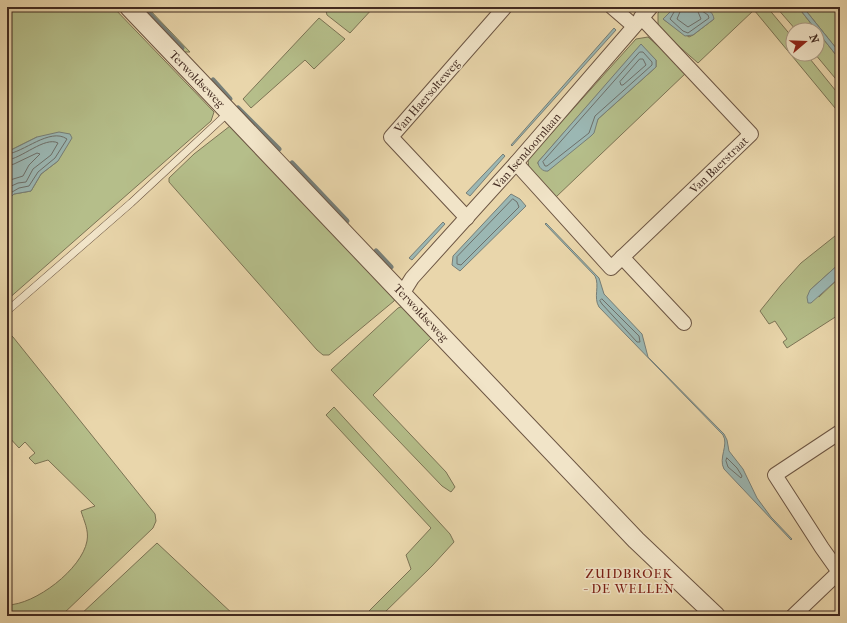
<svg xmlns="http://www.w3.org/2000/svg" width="847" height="623" viewBox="0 0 847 623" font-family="'IM FELL French Canon',serif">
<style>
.green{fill:#b5be8a;stroke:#7c7455;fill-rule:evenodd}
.water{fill:#9bb7b3;stroke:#777f78}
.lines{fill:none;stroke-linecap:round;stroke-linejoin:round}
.shore{stroke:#6e706a;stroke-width:1}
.stream{stroke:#777f78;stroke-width:5}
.service-casing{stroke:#6c5543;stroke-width:8}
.minor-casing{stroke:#6c5543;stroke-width:16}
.tertiary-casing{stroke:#6c5543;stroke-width:20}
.service{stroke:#f1e4c8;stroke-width:7}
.minor{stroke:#f1e4c8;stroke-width:14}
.tertiary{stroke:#f1e4c8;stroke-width:18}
.labels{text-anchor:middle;stroke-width:3;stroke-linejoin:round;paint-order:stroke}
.street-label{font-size:12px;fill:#422a20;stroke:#f1e4c8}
.neighbourhood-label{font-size:13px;letter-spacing:1px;fill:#7a1f14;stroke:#f1e4c8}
</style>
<rect width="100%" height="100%" fill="#e9d6ab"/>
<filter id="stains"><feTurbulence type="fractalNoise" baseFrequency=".005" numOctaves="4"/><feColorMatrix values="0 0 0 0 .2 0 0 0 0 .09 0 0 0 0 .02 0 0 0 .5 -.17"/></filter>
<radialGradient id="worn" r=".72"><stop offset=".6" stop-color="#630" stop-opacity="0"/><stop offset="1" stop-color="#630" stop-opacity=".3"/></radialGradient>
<g class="green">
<path d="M7 7H113L214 112 211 121 7 300V201L14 194 31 191 41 174 58 161 37 137 7 152Z"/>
<path d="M138 7H147L190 52H182Z"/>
<path d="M329 7H374L350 33 327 15 326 11Z"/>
<path d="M663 7H675L663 19 689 37 693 35 714 19 701 8 695 7H767L793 38V54H806L840 96V114L754 10 698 63 658 28V13Z"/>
<path d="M776 7H798L816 30H796Z"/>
<path d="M803 7H840V53Z"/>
<path d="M319 18 345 39 314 69 305 60 251 108 243 99Z"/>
<path d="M817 31 840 60V84L815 54H817Z"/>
<path d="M648 37 687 72 556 197 529 170 528 159 636 39ZM641 45 656 60V67L598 119 596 124 548 171 538 164V162Z"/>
<path d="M230 126 396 297 394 301 329 355H323L317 350 169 182V178L194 154Z"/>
<path d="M840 232V263L810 290 819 297 840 277V314L787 348 783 342 787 339 775 321 769 324 760 311 781 285 801 263Z"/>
<path d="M403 306 433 336 373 395 446 472 455 487 451 492 442 486 331 370 398 308Z"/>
<path d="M7 331 13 337 155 514 156 521 153 528 61 616H7V605C35 605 82 569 87 541 89 530 84 521 81 511L95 506 48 460 35 464 29 458 35 453 25 442 19 448 7 435Z"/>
<path d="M334 407 450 534 454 542 432 566 381 616H364L411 569 406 555 431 528 326 415Z"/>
<path d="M157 543 235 616H79Z"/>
</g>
<g class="water">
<path d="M675 7C686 7 712 3 714 19L693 35 685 36 663 19Z"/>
<path d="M798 7H803L840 53V60Z"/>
<path d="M614 28 616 30 512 146 511 145Z"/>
<path d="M641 44 656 60V67L598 119 594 133 591 136 548 171C543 172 538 167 538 162Z"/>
<path d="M59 132 70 134 72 138 58 161 41 174 31 191 14 194 7 201V152L37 137Z"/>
<path d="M503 154 505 156 470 196 466 193Z"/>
<path d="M511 194 520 199 526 206 460 271 452 265 453 256Z"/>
<path d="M443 222 445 224 412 260 409 258Z"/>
<path d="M546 223 599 278 604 294 642 334 648 357 724 434 727 440 729 451 743 469 757 498 771 517 792 539 791 540 724 469C718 458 729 445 723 435L599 307C593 297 600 286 595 276L545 224Z"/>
<path d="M840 263V277L811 303H808L807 297 810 290Z"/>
</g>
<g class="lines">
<g class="shore">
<path d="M677 7 670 19 683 31 688 33 709 18 708 15 702 11 701 7"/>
<path d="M682 7 677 19 688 27 701 19 696 7"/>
<path d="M640 52H643L652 62V65L595 116 589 133 547 166H545L543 162Z"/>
<path d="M640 59H643L646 65 623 85H621L620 82Z"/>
<path d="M7 154C23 153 50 127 67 139L55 158 38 172 29 186 19 188 7 195"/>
<path d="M7 160C21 159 45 136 58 143L51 155 33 169 26 182 18 183 7 188"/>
<path d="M7 166 14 164 37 153 40 154 29 165 23 176 7 181"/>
<path d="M513 199 517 202 519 207 461 265 457 264V257Z"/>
<path d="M602 299 639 336 640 342H637L602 304 600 301Z"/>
<path d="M727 458 737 468 742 476 741 478 728 467 726 461Z"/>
</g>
<g class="stream">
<path d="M143 7 182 48"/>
<path d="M213 80 230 99"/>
<path d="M238 108 279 149"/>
<path d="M292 163 347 221"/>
<path d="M376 251 391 267"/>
</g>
<g class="service-casing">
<path id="service" d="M7 311 131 203 229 112"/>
</g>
<g class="minor-casing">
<g id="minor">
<path d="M612 7 634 26"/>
<path d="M516 163 611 268 751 134 641 17"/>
<path d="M467 218 391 137 505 7"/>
<path d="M622 257 684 323"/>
<path d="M402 294 412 278 516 163 651 7"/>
<path d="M839 572 822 548 775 475 840 432"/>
<path d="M793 616 840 571"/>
</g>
</g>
<g class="tertiary-casing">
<path id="tertiary" d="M129 7 636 540 716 616"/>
</g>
<use href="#service" class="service"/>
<use href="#minor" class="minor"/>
<use href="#tertiary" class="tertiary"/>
</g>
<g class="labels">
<g class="street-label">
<text transform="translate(197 79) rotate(46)" y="4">Terwoldseweg</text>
<text transform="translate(427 96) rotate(-49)" y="4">Van Haersolteweg</text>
<text transform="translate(527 151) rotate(-49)" y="4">Van Isendoornlaan</text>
<text transform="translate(719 165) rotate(-44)" y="4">Van Baerstraat</text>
<text transform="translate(421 313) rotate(47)" y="4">Terwoldseweg</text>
</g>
<g class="neighbourhood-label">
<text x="629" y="578">ZUIDBROEK<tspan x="629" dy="15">- DE WELLEN</tspan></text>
</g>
</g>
<rect width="847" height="623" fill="none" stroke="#e9d6ab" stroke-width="24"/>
<rect x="8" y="8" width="831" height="607" fill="none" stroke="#422a20" stroke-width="2"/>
<rect x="12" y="12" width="823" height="599" fill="none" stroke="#422a20"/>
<g transform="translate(805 42) rotate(71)"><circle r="19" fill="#f1e4c8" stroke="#ab9a85"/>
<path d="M0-3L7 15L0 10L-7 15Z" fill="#8f2418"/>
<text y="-6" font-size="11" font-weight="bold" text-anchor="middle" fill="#422a20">N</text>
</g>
<rect width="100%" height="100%" filter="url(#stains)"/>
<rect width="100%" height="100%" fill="url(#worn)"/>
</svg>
